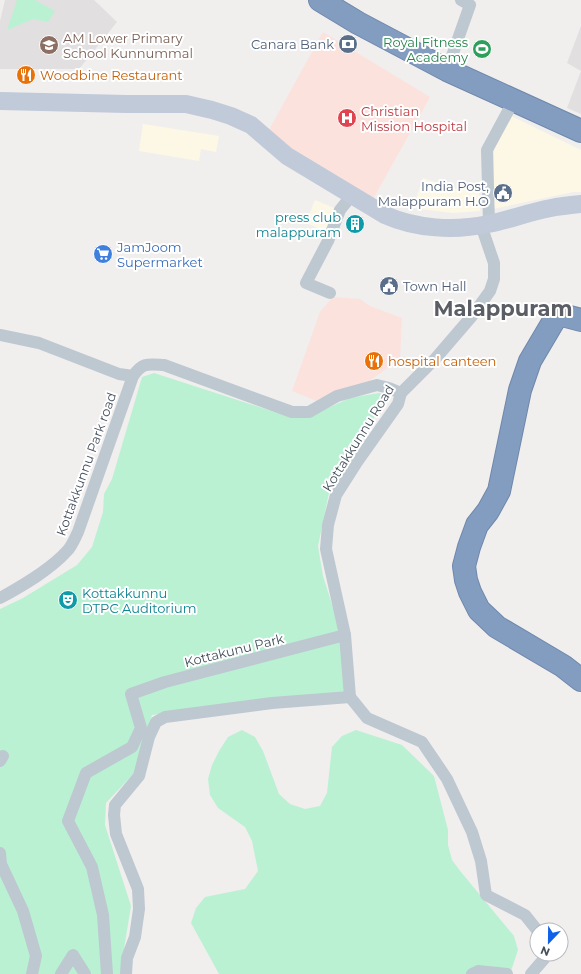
<svg xmlns="http://www.w3.org/2000/svg" width="581" height="974" viewBox="0 0 581 974" font-family="Montserrat,sans-serif">
<style>
.commercial{fill:#fdf8e6}
.education{fill:#e2dfe0}
.medical{fill:#fce2dd}
.green{fill:#baf1d3}
.lines{fill:none;stroke-linecap:round;stroke-linejoin:round}
.highway-casing{stroke:#6f88ac;stroke-width:24}
.street{stroke:#bec8d1;stroke-width:12}
.secondary{stroke:#c0cad8;stroke-width:18}
.highway{stroke:#839dc0;stroke-width:22}
.labels{text-anchor:middle;stroke-width:4;stroke-linejoin:round;paint-order:stroke}
.education-label{font-size:13px;fill:#785e54;stroke:#fff;text-anchor:start}
.leisure-label{font-size:13px;fill:#27864d;stroke:#fff;text-anchor:end}
.service-label{font-size:13px;fill:#4e5e75;stroke:#fff;text-anchor:end}
.food-label{font-size:13px;fill:#c56008;stroke:#fff;text-anchor:start}
.health-label{font-size:13px;fill:#be3a42;stroke:#fff;text-anchor:start}
.culture-label{font-size:13px;fill:#0d838f;stroke:#fff;text-anchor:end}
.shop-label{font-size:13px;fill:#366cbe;stroke:#fff;text-anchor:start}
.street-label{font-size:13px;fill:#45505d;stroke:#fff}
.town-label{font-size:21px;font-weight:bold;fill:#5b5e64;stroke:#fff}
</style>
<rect width="100%" height="100%" fill="#f1eeee"/>
<g class="commercial">
<path d="M509 115 581 150V192H573L493 209 494 144Z"/>
<path d="M143 124 219 136 216 152 201 149 199 161 139 151Z"/>
<path d="M423 178 453 188 479 191 480 211 453 213 413 208Z"/>
<path d="M315 200 337 209 328 232 306 223Z"/>
</g>
<g class="education">
<path d="M5 0H94L117 22 79 69H0V21Z"/>
<path d="M581 26V114L567 108 581 71 567 63Z"/>
</g>
<g class="medical">
<path d="M323 32 430 97 373 199 264 139Z"/>
<path d="M333 297 360 299 370 306 402 318 400 358 363 386 319 402 292 391 320 312Z"/>
</g>
<g class="green">
<path d="M17 0H35L55 11 48 22 33 19 7 30Z"/>
<path d="M154 373 293 418 310 416 350 398 379 393 387 394 382 405 330 488 318 546 323 576 342 636 347 695 224 704 152 715 136 771 106 803 105 825 131 906 124 949V974H0V609L23 598 77 565 92 547 103 512 104 494 112 479 142 377Z"/>
<path d="M242 730 255 737 263 751 279 794 290 804 305 809 320 806 327 793 332 747 342 736 356 730 402 745 434 776 448 830V845L452 860 461 872 514 936 518 950 510 974H219L191 923 196 908 205 897 245 889 258 871 252 841 245 827 218 808 210 795 208 779 212 765 219 751 228 737Z"/>
</g>
<g class="lines">
<g class="highway-casing">
<g id="highway">
<path d="M320 0 358 23 447 70 581 131"/>
<path d="M581 320 562 315 556 317 530 361 520 390 499 491 488 511 477 525 469 547 464 566 466 580 470 592 479 610 497 627 563 666 581 680"/>
</g>
</g>
<g class="street">
<path d="M447 70 470 5 461 0"/>
<path d="M489 224 487 150 514 100"/>
<path d="M330 293 306 283 328 241 340 210 352 195"/>
<path d="M0 335 39 343 119 374 133 376C143 362 148 364 164 365L292 412H309L337 396 377 385 389 388 401 393"/>
<path d="M0 598C22 586 50 570 67 551 72 546 75 538 78 532L133 376"/>
<path d="M350 697 345 635 326 549 328 525 336 495 357 462 398 404 401 393 435 359 472 316 490 291 494 279V263L481 225"/>
<path d="M350 697 367 718 422 742 447 779 472 832 481 861 486 895 525 915 537 930"/>
<path d="M0 757 3 756 0 761"/>
<path d="M0 853 1 864 23 911 36 956 32 974"/>
<path d="M61 974 73 955 85 974"/>
<path d="M107 974 103 915 92 867 68 821 86 773 132 747 141 728 131 694 165 682 345 635"/>
<path d="M126 974 127 958 135 937 139 909 138 889 116 834 114 815 115 805 139 776 149 737 156 722 165 717 272 703 350 697"/>
<path d="M472 974 478 971 507 974"/>
<path d="M531 974 544 959V954"/>
</g>
<path class="secondary" d="M0 101 127 104H186L212 110 231 116 251 125 287 156 385 215C416 229 455 231 488 224 509 220 529 212 551 208 561 206 571 205 581 204"/>
<use href="#highway" class="highway"/>
</g>
<defs>
<g id="bank-disc" transform="scale(1)"><circle r="9.5" fill="#5c6f8a" stroke="#fff"/><path d="M-6-4H6V4H-6ZM0-2.3a2.3 2.3 0 1 0 0 4.6a2.3 2.3 0 1 0 0-4.6Z" fill="#fff"/></g>
<g id="school-disc" transform="scale(1)"><circle r="9.5" fill="#8d6e63" stroke="#fff"/><path d="M0-5L7-2L0 1L-7-2ZM-4 1L0 2.5L4 1V4Q0 6-4 4Z" fill="#fff"/></g>
<g id="stadium-disc" transform="scale(1)"><circle r="9.5" fill="#2e9e5b" stroke="#fff"/><path d="M0-5a6.5 5 0 1 0 0 10a6.5 5 0 1 0 0-10ZM-3.5-1.8h7v3.6h-7Z" fill="#fff"/></g>
<g id="restaurant-disc" transform="scale(1)"><circle r="9.5" fill="#e8710a" stroke="#fff"/><path d="M-5-6h1v4h1v-4h1v4h1v-4h1v5L-1.5 .5V6h-2V.5L-5-1ZM5-6V6H3V1.5H1.5Q1.5-4 5-6Z" fill="#fff"/></g>
<g id="hospital-disc" transform="scale(1)"><circle r="9.5" fill="#e0444e" stroke="#fff"/><path d="M-5-5h3v3.5h4V-5h3V5h-3V1.5h-4V5h-3Z" fill="#fff"/></g>
<g id="civic-disc" transform="scale(1)"><circle r="9.5" fill="#5c6f8a" stroke="#fff"/><path d="M-.6-6.5H3V-4.5H.6V-3L4-1V1h2V6H-6V1h2V-1L-.6-3ZM-1.2 2.5V6h2.4V2.5Z" fill="#fff"/></g>
<g id="building-disc" transform="scale(1)"><circle r="9.5" fill="#0f9aa8" stroke="#fff"/><path d="M-4-6H4V6H1V3H-1V6H-4ZM-2.5-4.3h1.7v1.8h-1.7ZM.8-4.3h1.7v1.8H.8ZM-2.5-1h1.7V.8h-1.7ZM.8-1h1.7V.8H.8Z" fill="#fff"/></g>
<g id="supermarket-disc" transform="scale(1)"><circle r="9.5" fill="#3f7fe0" stroke="#fff"/><path d="M-6-5.5h2.5l.6 2H6L4.5 2H-2.5L-4.4-4H-6ZM-1.5 3.2a1.3 1.3 0 1 0 .1 0ZM3 3.2a1.3 1.3 0 1 0 .1 0Z" fill="#fff"/></g>
<g id="theatre-disc" transform="scale(1)"><circle r="9.5" fill="#0f9aa8" stroke="#fff"/><path d="M-5-5.5Q0-4 5-5.5V0Q5 5 0 6Q-5 5-5 0ZM-3.3-2.5H-1v1.5H-3.3ZM1-2.5H3.3v1.5H1ZM-2.8 1Q0 5.5 2.8 1Z" fill="#fff"/></g>
</defs>
<g fill-rule="evenodd">
<use href="#bank-disc" x="348" y="44"/>
<use href="#school-disc" x="49" y="45"/>
<use href="#stadium-disc" x="482" y="49"/>
<use href="#restaurant-disc" x="26" y="75"/>
<use href="#hospital-disc" x="347" y="118"/>
<use href="#civic-disc" x="503" y="193"/>
<use href="#building-disc" x="355" y="224"/>
<use href="#supermarket-disc" x="103" y="254"/>
<use href="#civic-disc" x="389" y="286"/>
<use href="#restaurant-disc" x="374" y="361"/>
<use href="#theatre-disc" x="68" y="600"/>
</g>
<g class="labels">
<g class="education-label">
<text x="63" y="43">AM Lower Primary<tspan x="63" dy="15">School Kunnummal</tspan></text>
</g>
<g class="leisure-label">
<text x="468" y="47">Royal Fitness<tspan x="468" dy="15">Academy</tspan></text>
</g>
<g class="service-label">
<text x="334" y="49">Canara Bank</text>
<text x="489" y="191">India Post,<tspan x="489" dy="15">Malappuram H.O</tspan></text>
<text x="403" y="291" text-anchor="start">Town Hall</text>
</g>
<g class="food-label">
<text x="40" y="80">Woodbine Restaurant</text>
<text x="388" y="366">hospital canteen</text>
</g>
<g class="health-label">
<text x="361" y="116">Christian<tspan x="361" dy="15">Mission Hospital</tspan></text>
</g>
<g class="culture-label">
<text x="341" y="222">press club<tspan x="341" dy="15">malappuram</tspan></text>
<text x="82" y="598" text-anchor="start">Kottakkunnu<tspan x="82" dy="15">DTPC Auditorium</tspan></text>
</g>
<g class="shop-label">
<text x="117" y="252">JamJoom<tspan x="117" dy="15">Supermarket</tspan></text>
</g>
<g class="street-label">
<text transform="translate(358 438) rotate(-58)" y="5">Kottakkunnu Road</text>
<text transform="translate(86 464) rotate(-70)" y="5">Kottakkunnu Park road</text>
<text transform="translate(234 650) rotate(-14)" y="5">Kottakunu Park</text>
</g>
<g class="town-label">
<text x="503" y="316">Malappuram</text>
</g>
</g>
<g transform="translate(549 942) rotate(202)"><circle r="19" fill="#ffffff" stroke="#b5b9be"/>
<path d="M0-3L7 15L0 10L-7 15Z" fill="#1061e9"/>
<text y="-6" font-size="11" font-weight="bold" text-anchor="middle" fill="#45505d">N</text>
</g>
</svg>
